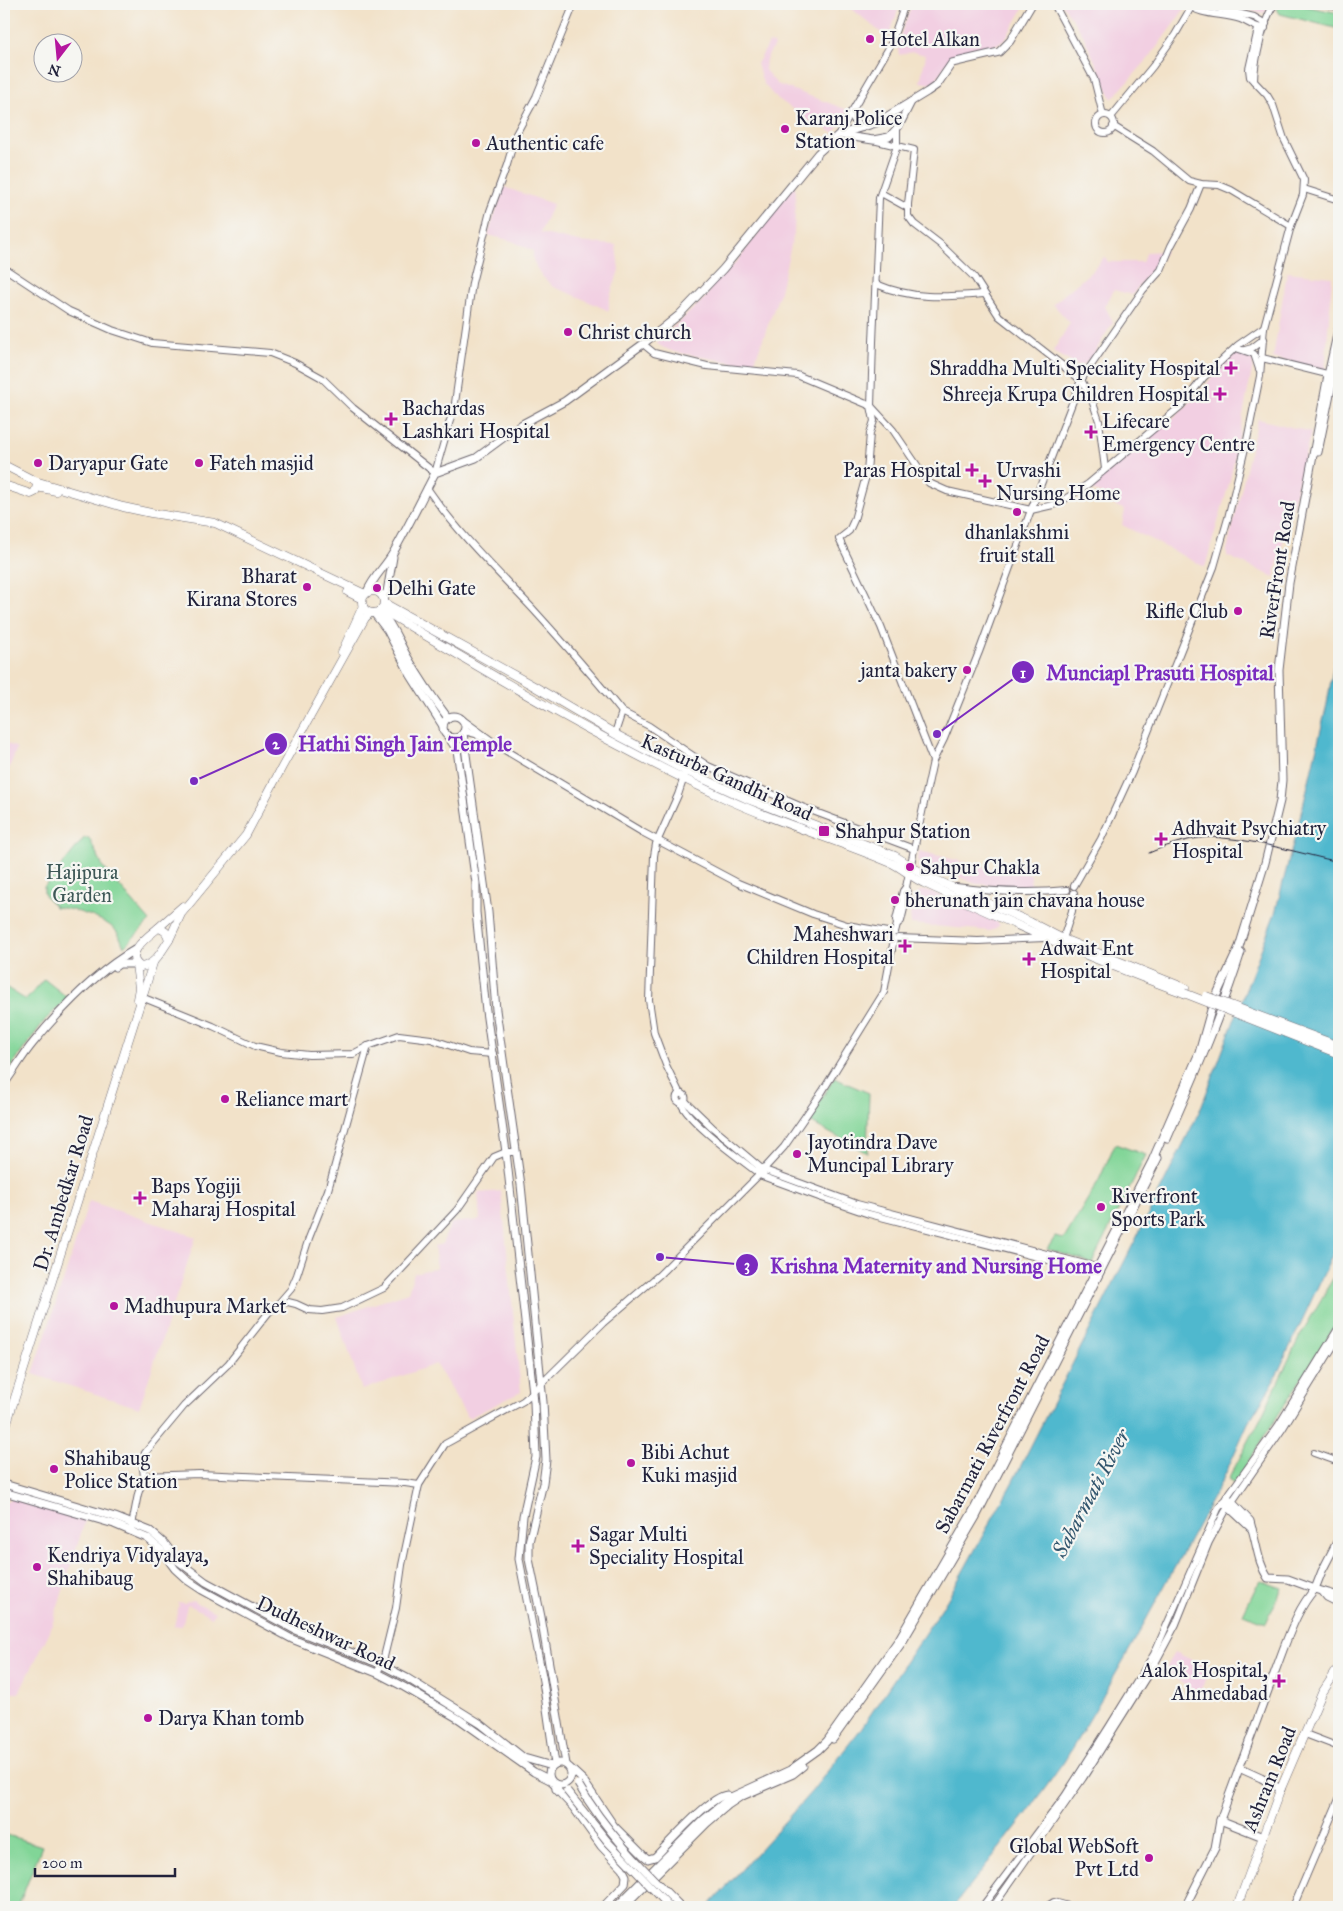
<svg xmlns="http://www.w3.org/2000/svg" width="1343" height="1911" viewBox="0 0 1343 1911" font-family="'IM FELL Great Primer',serif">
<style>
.built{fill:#f2cfe2}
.green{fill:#81d597;stroke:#527c69}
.water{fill:#50b8ce;stroke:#396d84}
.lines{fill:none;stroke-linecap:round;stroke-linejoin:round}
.tertiary-casing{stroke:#6b656d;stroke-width:8}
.secondary-casing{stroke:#6b656d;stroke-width:9}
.primary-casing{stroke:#6b656d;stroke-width:9}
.tertiary{stroke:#fff;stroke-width:6}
.secondary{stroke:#fff;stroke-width:7}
.primary{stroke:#fff;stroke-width:8}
.rail{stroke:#22223b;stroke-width:1}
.secondary-bridge-casing{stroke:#6b656d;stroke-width:9;stroke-linecap:butt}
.primary-bridge-casing{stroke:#6b656d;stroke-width:9;stroke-linecap:butt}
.secondary-bridge{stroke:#fff;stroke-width:7}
.primary-bridge{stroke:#fff;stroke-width:8}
.poi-dot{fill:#b5179e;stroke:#f6f6f2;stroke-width:2}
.labels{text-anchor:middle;stroke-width:4.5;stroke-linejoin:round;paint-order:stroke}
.poi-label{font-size:20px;fill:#22223b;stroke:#f6f6f2;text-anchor:start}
.street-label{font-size:20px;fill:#22223b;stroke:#f6f6f2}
.park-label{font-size:20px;fill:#3e5857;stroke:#f6f6f2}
.water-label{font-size:21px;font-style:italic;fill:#32566e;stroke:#f6f6f2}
.leader{fill:none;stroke:#7b2cbf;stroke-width:2}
.callout-dot{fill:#7b2cbf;stroke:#f6f6f2;stroke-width:2}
.mark-label{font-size:15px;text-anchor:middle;font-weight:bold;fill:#fff}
.callout-label{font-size:21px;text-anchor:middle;font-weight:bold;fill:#7b2cbf;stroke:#f6f6f2;stroke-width:4.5;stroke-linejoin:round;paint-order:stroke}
</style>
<rect width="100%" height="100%" fill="#f6f6f2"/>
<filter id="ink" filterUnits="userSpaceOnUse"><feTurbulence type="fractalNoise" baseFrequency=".02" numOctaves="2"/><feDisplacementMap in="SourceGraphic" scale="10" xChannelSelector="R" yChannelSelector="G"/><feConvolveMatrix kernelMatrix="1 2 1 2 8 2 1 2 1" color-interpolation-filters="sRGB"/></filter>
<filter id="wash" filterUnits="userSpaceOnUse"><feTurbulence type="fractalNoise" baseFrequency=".0096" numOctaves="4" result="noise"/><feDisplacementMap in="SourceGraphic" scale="20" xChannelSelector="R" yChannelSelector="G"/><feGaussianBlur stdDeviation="1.12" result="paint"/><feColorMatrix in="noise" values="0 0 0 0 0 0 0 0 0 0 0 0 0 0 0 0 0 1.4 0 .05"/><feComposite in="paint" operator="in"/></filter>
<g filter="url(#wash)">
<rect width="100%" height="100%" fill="#f2e2c9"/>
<g class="built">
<path d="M846 4H900L889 37 885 36Z"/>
<path d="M912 4H1026L1004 41 983 50 969 52 949 60 933 84 920 82 926 55 913 52 899 55 897 44Z"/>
<path d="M1062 4H1180L1185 8 1149 58 1112 99 1083 35Z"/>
<path d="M1219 4H1271L1264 13Z"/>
<path d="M769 43 775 44 766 59 765 70 777 84 848 110 834 133 808 120 784 103 774 96 763 83 757 64Z"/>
<path d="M794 185 796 191 794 233 779 295 753 366 674 352 662 347 656 343 706 297 717 275 722 276 737 261Z"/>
<path d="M504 187 553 204 540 233 578 242 616 245 619 270 609 300V311L572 294 553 287 539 273 533 260V251L512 241 488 235Z"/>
<path d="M1166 251 1132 295 1114 290 1105 306 1113 322 1095 352 1086 363 1081 366 1072 363 1053 351 1070 323 1053 304 1093 270 1105 256 1108 262H1142L1147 252Z"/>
<path d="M1287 272 1332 277 1325 370 1273 358Z"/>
<path d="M1237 353 1254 360 1230 480 1205 567 1122 525 1125 510 1105 501V495L1092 490 1098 480 1180 412 1199 394 1221 366Z"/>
<path d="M1258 419 1311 432 1274 577 1227 556V550Z"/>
<path d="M4 742 17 748 4 781Z"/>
<path d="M919 851 988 868 1031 874 1030 888 976 884 918 861Z"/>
<path d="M919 891H929L993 918 1000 925 991 931 911 924 910 915Z"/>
<path d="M501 1191 521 1392 468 1418 436 1364 362 1390 337 1317 408 1292 414 1273 437 1268 434 1246 442 1244 451 1223 480 1220 478 1193Z"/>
<path d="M89 1201 196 1237 139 1408 33 1374Z"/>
<path d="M11 1498 86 1518 50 1631 19 1693H13L4 1684V1504Z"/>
<path d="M192 1600 215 1612 212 1617 189 1605 187 1606 182 1626H174L179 1605 177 1602 185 1603Z"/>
<path d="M1175 1652 1211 1669 1199 1693 1164 1672Z"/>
</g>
<g class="green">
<path d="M1283 4H1295L1339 13V29L1280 14 1277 9Z"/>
<path d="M84 838H89L103 867 150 921 124 947C122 942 120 936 117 932 108 919 70 908 55 907L44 894V887Z"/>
<path d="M44 979 68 998 45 1020 4 1076V986L26 1000Z"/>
<path d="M834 1078 869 1093 867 1153 808 1121Z"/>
<path d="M1115 1144 1146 1155 1092 1263 1047 1249 1055 1237 1064 1239 1099 1180Z"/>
<path d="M1339 1268V1320L1234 1484 1228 1480 1262 1416 1299 1338Z"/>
<path d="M1261 1581 1282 1588 1266 1623 1243 1614 1257 1585Z"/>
<path d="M4 1834 42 1846 18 1907H4Z"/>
</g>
<path class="water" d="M1339 633V1241L1273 1383 1248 1423 1223 1479 1135 1640 1095 1710 1064 1762 1028 1812 953 1907H708L812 1791 860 1730 947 1600 1012 1483 1150 1211 1200 1110 1275 913 1304 802 1327 704Z"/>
</g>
<g filter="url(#ink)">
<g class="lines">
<g class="tertiary-casing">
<g id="tertiary">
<path d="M1054 4 1094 79 1103 115"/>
<path d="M1187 4C1201 16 1223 13 1240 19 1249 22 1255 29 1265 28"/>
<path d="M1199 4 1254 17 1266 24"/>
<path d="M1254 81C1254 64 1264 16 1275 4"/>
<path d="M851 112 854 120 862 128"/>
<circle cx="1105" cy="124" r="9"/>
<path d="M1111 117 1153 66 1175 35 1193 4"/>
<path d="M1113 126 1153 151 1189 181 1201 184 1219 185 1231 190 1291 226"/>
<path d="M897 130V146L879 198 873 342 871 406 874 421 870 433 867 472 854 520 849 531 839 539 881 627 933 761 906 887 903 891 896 920 897 924"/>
<path d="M838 135 890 46 905 4"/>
<path d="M873 140 914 150 908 204V216L914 224 940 244 974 277 999 316 1081 380 1092 400 1099 421 1105 469"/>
<path d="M1304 189 1339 200"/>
<path d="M881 193 908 208"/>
<path d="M4 268 69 311 112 330 152 343 270 353 295 363 322 378 353 408 435 473 455 403 472 283 490 211 507 165 516 134 536 97 574 4"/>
<path d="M876 284C913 300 945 297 984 294"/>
<path d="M643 344 654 353 707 366 797 375 871 406 893 430 929 483 947 491 1031 510 1053 505 1065 499 1088 484 1181 406 1204 377 1238 345 1264 327"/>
<path d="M1236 348 1254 354 1259 369"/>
<path d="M1245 350 1252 348 1264 339"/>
<path d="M1262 358 1331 375"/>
<path d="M427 488C457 532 495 569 532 608 563 642 593 676 622 712"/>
<path d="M463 720 503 749 642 832 738 883 813 914 847 925 893 933"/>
<path d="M464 731 476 734 481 738"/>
<path d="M617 735 616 730 622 712 649 726 708 766 802 807 914 849"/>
<path d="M933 761 944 739 979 652 1031 510 1081 380 1143 290 1161 270 1171 246 1191 209 1201 184"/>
<path d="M1074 886 1101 839 1132 772 1214 567 1228 518 1247 440 1260 376 1264 327 1291 226 1303 195 1304 180 1284 139 1273 105 1267 95 1250 77 1249 69 1258 29"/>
<path d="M956 887C993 892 1029 894 1067 890"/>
<path d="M895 932 897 924 901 921 908 892 906 887"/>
<path d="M898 938 978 941 1045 938"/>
<path d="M1063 939 1072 911 1074 893"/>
<path d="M139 996 213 1026 255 1046 281 1052 309 1055 353 1054 368 1046 399 1035 431 1039 469 1052 493 1054"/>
<circle cx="681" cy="1098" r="4.5"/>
<path d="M680 1094 666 1065 654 1033 649 1000 654 856 656 844 678 795 685 774"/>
<path d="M685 1101 712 1127 762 1169"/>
<path d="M681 1103C689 1123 739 1158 758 1173"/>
<path d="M763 1170 784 1147 822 1092 884 992 894 939"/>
<path d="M764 1170 763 1175 758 1174 759 1170 762 1169 857 1204 1100 1268"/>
<path d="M762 1176 819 1197 869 1214 1099 1273"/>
<path d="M278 1304 291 1289 297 1275 309 1238 328 1190 368 1046"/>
<path d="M1314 1453 1339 1462"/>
<path d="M144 1476 199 1474 405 1483 419 1485"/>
<path d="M131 1530 138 1494 144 1476 142 1461 145 1453 184 1406 228 1364 269 1312 278 1304 288 1302 296 1304 309 1310 322 1311 342 1308 384 1288 457 1210 494 1157 506 1152H516"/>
<path d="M377 1673 383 1661 396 1608 402 1565 419 1485 445 1444 523 1401 532 1393 603 1323 659 1275 759 1175"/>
<path d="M1305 1734 1339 1747"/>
<path d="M982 1907 1065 1796 1109 1727 1154 1654 1218 1509 1278 1426 1339 1327"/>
<path d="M993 1907 1083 1778 1154 1665 1176 1624 1209 1542 1225 1512 1283 1428 1339 1337"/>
<path d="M1046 1907 1054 1902 1072 1907"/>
<path d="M1293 1907 1339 1799"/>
</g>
</g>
<g class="secondary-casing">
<g id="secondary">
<path d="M1327 4 1339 7"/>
<path d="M840 135 873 140 889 137 899 126 911 102"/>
<path d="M1318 452 1339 350"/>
<path d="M367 592C374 576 384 568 393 553 408 527 421 500 435 473L476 458 522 424 565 401 643 344 679 315 723 269 818 153 838 135 876 123 927 92 937 85 952 63 999 52 1010 41 1032 4"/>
<path d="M384 599 387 592 393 557"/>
<path d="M380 611C394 626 398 641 408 658 420 679 433 698 448 718"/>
<path d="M374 613 387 630 410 674 443 726"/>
<circle cx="454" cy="727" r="11"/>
<path d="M463 733 488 912 496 1010 521 1185 543 1402 546 1460 543 1483 529 1542V1559L541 1617 566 1764"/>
<path d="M447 735 457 750 476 883V912L486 1011 506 1152 534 1402 536 1457 523 1516 519 1559 543 1681 555 1764"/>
<path d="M115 967 119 964H136"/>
<path d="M4 1084C14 1071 22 1056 33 1043 61 1009 97 971 136 949"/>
<path d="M1167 1139C1194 1077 1221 1016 1241 952"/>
<path d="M4 1484 115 1517 150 1531 165 1544 178 1561 206 1582 295 1630 380 1664 407 1678 481 1724 524 1758 552 1766"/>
<path d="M4 1492 114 1524 147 1538 161 1550 175 1569 187 1580 202 1590 292 1639 377 1673 404 1687 459 1719 534 1772 550 1780"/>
<path d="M1223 1502 1252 1529 1250 1521 1227 1497"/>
<path d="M1252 1529C1257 1545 1258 1563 1268 1578L1288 1579 1315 1589"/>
<path d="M1339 1538 1322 1571 1315 1589 1339 1596"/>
<path d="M1323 1592 1327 1597 1339 1603"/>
<path d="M833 1739 903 1641 976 1517 1158 1158"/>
<circle cx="560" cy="1774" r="11"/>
<path d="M570 1768 583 1780 614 1826 643 1855 648 1859 655 1857C669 1843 710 1796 727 1795L732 1799"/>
<path d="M1239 1768 1261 1778 1281 1789"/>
<path d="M555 1784 556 1789 573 1807 601 1846 622 1868 626 1876 625 1884 603 1907"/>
<path d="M1220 1820 1263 1837"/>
<path d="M616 1907 703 1820 731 1797 790 1770 818 1750 827 1741 899 1639 973 1511 1152 1161 1199 1053 1211 1010 1218 992 1239 947 1265 863 1280 801 1282 780 1279 670 1289 583 1328 375 1339 326"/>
<path d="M623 1907 707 1823 728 1805 740 1797 793 1774 803 1766"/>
<path d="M1185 1907 1215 1848 1220 1820 1283 1650C1291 1629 1300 1605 1315 1589"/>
</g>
</g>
<g class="primary-casing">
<g id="primary">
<path d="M4 465 35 481 37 485 35 492 31 494 4 485"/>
<path d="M35 481 123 507 151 513 215 523 365 594"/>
<path d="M37 487 56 491"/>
<circle cx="373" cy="602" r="11"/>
<path d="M348 592 362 599"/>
<path d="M384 603 532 685 617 735 682 769 750 800 895 856 925 875 1030 922 1063 939 1185 988"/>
<path d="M381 609C495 677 610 746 731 801 782 824 837 840 889 862 902 867 912 878 924 883 1009 922 1095 961 1184 993"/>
<path d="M342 652 363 606"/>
<path d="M158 928 183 906"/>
<path d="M158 928C165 930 167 932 169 940 161 952 155 965 141 967 122 955 147 937 158 928Z"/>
<path d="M169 940 181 914 246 835 282 767 365 618 370 613"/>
<path d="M136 964 139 988 137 999"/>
<path d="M4 1432 153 963"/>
<path d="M1237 1907 1279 1793 1322 1693 1339 1667"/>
</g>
</g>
<use href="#tertiary" class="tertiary"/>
<use href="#secondary" class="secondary"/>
<use href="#primary" class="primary"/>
<path class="rail" d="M1149 853C1172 843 1198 835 1223 838 1260 841 1303 854 1339 862"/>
<g class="secondary-bridge-casing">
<g id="secondary-bridge">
<path d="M578 1784C605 1831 643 1869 681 1907"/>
<path d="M567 1791 608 1842 670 1907"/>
</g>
</g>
<g class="primary-bridge-casing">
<g id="primary-bridge">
<path d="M1184 993 1339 1054"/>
<path d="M1206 996 1339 1046"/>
</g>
</g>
<use href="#secondary-bridge" class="secondary-bridge"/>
<use href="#primary-bridge" class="primary-bridge"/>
</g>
</g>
<g class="poi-dot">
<circle cx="870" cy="39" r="5"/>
<circle cx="785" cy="129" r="5"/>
<circle cx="476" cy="143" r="5"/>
<circle cx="568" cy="332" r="5"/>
<path d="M1228.5 360.5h5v5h5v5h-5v5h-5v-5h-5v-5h5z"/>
<path d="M1217.5 386.5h5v5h5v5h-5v5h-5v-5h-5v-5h5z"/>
<path d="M388.5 411.5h5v5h5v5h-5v5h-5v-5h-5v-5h5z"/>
<path d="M1088.5 424.5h5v5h5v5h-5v5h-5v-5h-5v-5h5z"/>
<circle cx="38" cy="463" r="5"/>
<circle cx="199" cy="463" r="5"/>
<path d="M969.5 462.5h5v5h5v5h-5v5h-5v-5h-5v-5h5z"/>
<path d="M982.5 473.5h5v5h5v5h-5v5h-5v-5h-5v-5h5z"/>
<circle cx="1017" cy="512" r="5"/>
<circle cx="307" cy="587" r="5"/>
<circle cx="377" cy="588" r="5"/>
<circle cx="1238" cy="611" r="5"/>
<circle cx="967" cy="670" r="5"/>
<rect x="818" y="825" width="12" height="12" rx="2.5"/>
<path d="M1158.5 831.5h5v5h5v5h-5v5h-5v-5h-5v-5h5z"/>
<circle cx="910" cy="867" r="5"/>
<circle cx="895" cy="900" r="5"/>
<path d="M902.5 938.5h5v5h5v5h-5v5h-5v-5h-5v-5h5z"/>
<path d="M1026.5 951.5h5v5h5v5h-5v5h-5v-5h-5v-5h5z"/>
<circle cx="225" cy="1099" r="5"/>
<circle cx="797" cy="1154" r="5"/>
<path d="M137.5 1190.5h5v5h5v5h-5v5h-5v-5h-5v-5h5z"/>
<circle cx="1101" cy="1207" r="5"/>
<circle cx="114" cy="1306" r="5"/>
<circle cx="631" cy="1463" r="5"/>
<circle cx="54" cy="1469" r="5"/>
<path d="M575.5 1538.5h5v5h5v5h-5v5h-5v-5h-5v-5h5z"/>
<circle cx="37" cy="1567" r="5"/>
<path d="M1276.5 1673.5h5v5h5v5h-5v5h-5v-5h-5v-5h5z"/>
<circle cx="148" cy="1718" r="5"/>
<circle cx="1149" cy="1858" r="5"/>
</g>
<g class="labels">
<g class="poi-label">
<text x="880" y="46">Hotel Alkan</text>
<text x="795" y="125">Karanj Police<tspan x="795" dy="23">Station</tspan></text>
<text x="486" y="150">Authentic cafe</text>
<text x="578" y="339">Christ church</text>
<text x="1220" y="375" text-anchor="end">Shraddha Multi Speciality Hospital</text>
<text x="1209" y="401" text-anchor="end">Shreeja Krupa Children Hospital</text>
<text x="402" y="415">Bachardas<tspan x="402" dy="23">Lashkari Hospital</tspan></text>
<text x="1102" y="428">Lifecare<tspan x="1102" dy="23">Emergency Centre</tspan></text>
<text x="48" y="470">Daryapur Gate</text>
<text x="209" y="470">Fateh masjid</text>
<text x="961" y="477" text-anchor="end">Paras Hospital</text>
<text x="996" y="477">Urvashi<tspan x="996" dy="23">Nursing Home</tspan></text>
<text x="1017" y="539" text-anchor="middle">dhanlakshmi<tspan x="1017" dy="23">fruit stall</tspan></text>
<text x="297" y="583" text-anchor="end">Bharat<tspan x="297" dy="23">Kirana Stores</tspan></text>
<text x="387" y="595">Delhi Gate</text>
<text x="1228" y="618" text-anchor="end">Rifle Club</text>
<text x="957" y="677" text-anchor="end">janta bakery</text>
<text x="1172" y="835">Adhvait Psychiatry<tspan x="1172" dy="23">Hospital</tspan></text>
<text x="835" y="838">Shahpur Station</text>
<text x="920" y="874">Sahpur Chakla</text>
<text x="905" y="907">bherunath jain chavana house</text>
<text x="894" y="941" text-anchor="end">Maheshwari<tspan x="894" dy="23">Children Hospital</tspan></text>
<text x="1040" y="955">Adwait Ent<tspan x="1040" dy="23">Hospital</tspan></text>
<text x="235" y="1106">Reliance mart</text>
<text x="807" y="1149">Jayotindra Dave<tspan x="807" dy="23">Muncipal Library</tspan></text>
<text x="151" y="1193">Baps Yogiji<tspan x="151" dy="23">Maharaj Hospital</tspan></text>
<text x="1111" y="1203">Riverfront<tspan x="1111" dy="23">Sports Park</tspan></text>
<text x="124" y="1313">Madhupura Market</text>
<text x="641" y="1459">Bibi Achut<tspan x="641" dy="23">Kuki masjid</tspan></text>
<text x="64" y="1465">Shahibaug<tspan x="64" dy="23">Police Station</tspan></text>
<text x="589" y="1541">Sagar Multi<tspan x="589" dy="23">Speciality Hospital</tspan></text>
<text x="47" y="1562">Kendriya Vidyalaya,<tspan x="47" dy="23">Shahibaug</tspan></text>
<text x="1268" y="1677" text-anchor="end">Aalok Hospital,<tspan x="1268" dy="23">Ahmedabad</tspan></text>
<text x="158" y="1725">Darya Khan tomb</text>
<text x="1139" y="1853" text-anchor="end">Global WebSoft<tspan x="1139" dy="23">Pvt Ltd</tspan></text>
</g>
<g class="street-label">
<text transform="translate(1277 570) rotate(-81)" y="7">RiverFront Road</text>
<text transform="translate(727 777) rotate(24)" y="7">Kasturba Gandhi Road</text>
<text transform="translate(63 1193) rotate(-73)" y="7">Dr. Ambedkar Road</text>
<text transform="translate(992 1434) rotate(-62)" y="7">Sabarmati Riverfront Road</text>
<text transform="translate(326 1633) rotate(25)" y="7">Dudheshwar Road</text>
<text transform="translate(1269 1779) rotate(-68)" y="7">Ashram Road</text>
</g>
<g class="park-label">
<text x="82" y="879">Hajipura<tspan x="82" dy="23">Garden</tspan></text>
</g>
<g class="water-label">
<text transform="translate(1091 1493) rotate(-62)" y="7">Sabarmati River</text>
</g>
</g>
<path class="leader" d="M937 734L1023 672M194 781L276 744M660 1257L747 1265"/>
<g class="callout-dot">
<circle cx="937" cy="734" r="5"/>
<circle cx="194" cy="781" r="5"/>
<circle cx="660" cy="1257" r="5"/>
<circle cx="1023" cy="672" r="12"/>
<circle cx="276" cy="744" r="12"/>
<circle cx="747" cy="1265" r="12"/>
</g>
<g class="mark-label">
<text x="1023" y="678">1</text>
<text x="276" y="749">2</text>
<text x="747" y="1270">3</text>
</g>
<g class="callout-label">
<text x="1160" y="680">Munciapl Prasuti Hospital</text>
<text x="405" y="751">Hathi Singh Jain Temple</text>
<text x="936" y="1273">Krishna Maternity and Nursing Home</text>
</g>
<rect width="1343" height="1911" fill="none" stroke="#f6f6f2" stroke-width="20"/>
<g transform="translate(58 58) rotate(196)"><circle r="24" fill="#f6f6f2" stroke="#a1a1a9"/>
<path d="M0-4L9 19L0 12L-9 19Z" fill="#b5179e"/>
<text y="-8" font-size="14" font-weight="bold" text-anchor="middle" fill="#22223b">N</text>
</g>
<path d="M35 1868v8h140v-8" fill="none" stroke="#22223b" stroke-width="2.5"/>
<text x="42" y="1868" font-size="15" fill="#22223b" stroke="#f6f6f2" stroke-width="4" paint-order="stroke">200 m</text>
</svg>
